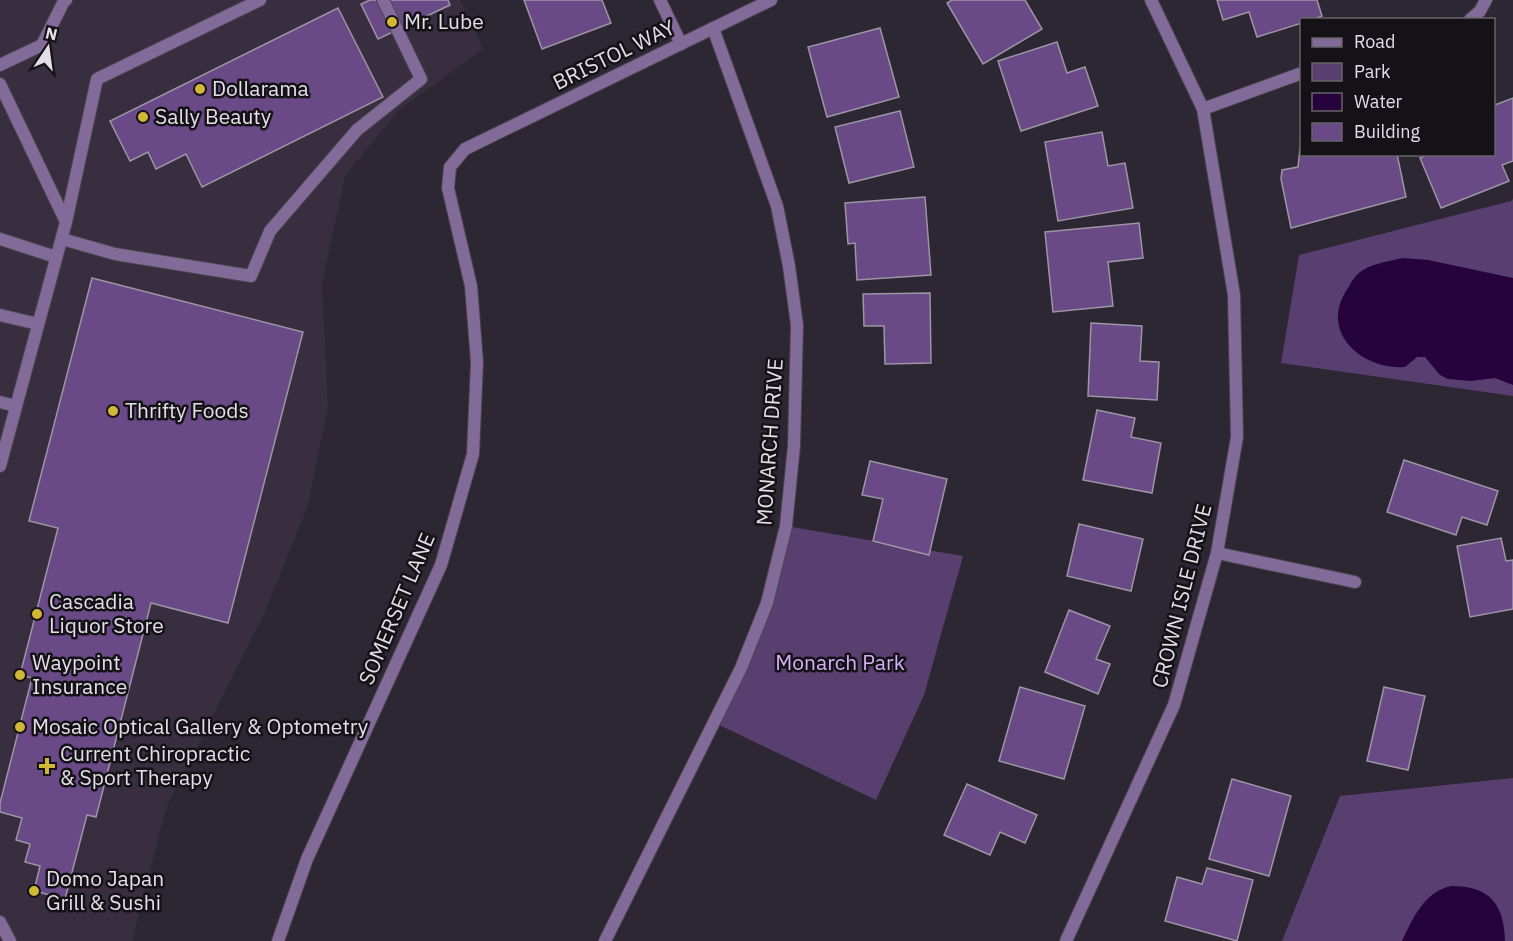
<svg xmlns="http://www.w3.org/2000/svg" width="1513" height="941" viewBox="0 0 1513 941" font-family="'IBM Plex Sans',sans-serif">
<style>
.built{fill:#382e3f}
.green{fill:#593f70}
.water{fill:#26033c}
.building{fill:#6a4987;stroke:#9c95a4;stroke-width:1.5}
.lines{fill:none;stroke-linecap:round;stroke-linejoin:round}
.service-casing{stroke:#4a4450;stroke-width:14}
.minor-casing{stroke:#4a4450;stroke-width:14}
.service{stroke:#826b98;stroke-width:12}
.minor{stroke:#826b98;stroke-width:12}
.poi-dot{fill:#d0b736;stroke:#141117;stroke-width:2}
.labels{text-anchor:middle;stroke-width:5;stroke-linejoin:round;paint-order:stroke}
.poi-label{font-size:21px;fill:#e3dfe7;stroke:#141117;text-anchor:start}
.street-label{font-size:21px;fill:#e3dfe7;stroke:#141117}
.park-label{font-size:21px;fill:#d5b0f7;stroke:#141117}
</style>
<rect width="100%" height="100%" fill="#2d2733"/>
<path class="built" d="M0 0H460L483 49 399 110 345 176 322 284 328 408 307 508 264 614 166 808 132 941H0Z"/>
<g class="green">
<path d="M1513 199V396L1281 363 1299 255 1511 201Z"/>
<path d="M786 526 963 556 924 695 876 800 713 722 741 668Z"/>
<path d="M1513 778V941H1282L1340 796Z"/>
</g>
<g class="water">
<path d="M1403 258 1428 260 1513 278V385L1495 378 1471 381 1448 379 1440 375 1425 357H1417L1405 367C1361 370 1318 331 1348 288 1352 281 1356 274 1363 270 1375 263 1390 261 1403 258Z"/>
<path d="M1451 886C1489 886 1504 903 1505 941H1402C1413 918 1424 892 1451 886Z"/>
</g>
<g class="building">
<path d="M370 0H448L450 5 378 39 361 4Z"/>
<path d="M524 0H602L611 23 542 49Z"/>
<path d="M952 0H1025L1042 29 983 64 947 3Z"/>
<path d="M1217 0H1317L1322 16 1311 20H1302V23L1257 37 1249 12 1223 20Z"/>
<path d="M338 8 383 97 202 187 186 154 156 169 148 152 130 161 110 121Z"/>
<path d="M880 28 899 97 827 117 808 47Z"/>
<path d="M1057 42 1067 73 1085 67 1098 106 1021 131 998 61Z"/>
<path d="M1513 98V161L1502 165 1509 181 1441 208 1420 158 1429 154H1494V100L1495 105Z"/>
<path d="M900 111 914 167 849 183 835 127Z"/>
<path d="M1302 129V154H1397L1406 197 1291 228 1281 179 1282 170 1298 167Z"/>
<path d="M1102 132 1108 166 1125 163 1133 208 1058 221 1045 142Z"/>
<path d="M925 197 931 275 857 280 855 243 848 244 845 203Z"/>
<path d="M1139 223 1143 258 1108 262 1113 306 1053 312 1045 232Z"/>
<path d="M92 278 303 332 228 623 151 603 96 817 87 815 65 899 34 891 40 866 25 862 30 844 16 840 22 818 0 812V803L32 678 20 675 58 528 29 521Z"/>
<path d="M930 293 931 363 885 364 884 326H864L863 294Z"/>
<path d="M1091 323 1142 326 1140 361 1159 362 1157 400 1088 396Z"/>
<path d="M1097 410 1135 418 1131 437 1161 443 1152 493 1083 480Z"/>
<path d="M1404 460 1498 491 1487 525 1462 517 1456 535 1387 512Z"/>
<path d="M870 461 947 479 929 555 873 541 883 499 862 495Z"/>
<path d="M1079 524 1143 539 1131 591 1067 576Z"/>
<path d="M1501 538 1506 561 1513 560V609L1470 617 1457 546Z"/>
<path d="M1069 610 1110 626 1096 659 1110 664 1098 694 1045 672Z"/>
<path d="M1020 687 1085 706 1064 779 999 761Z"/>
<path d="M1384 687 1425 696 1408 770 1367 761Z"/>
<path d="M1232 779 1291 796 1269 876 1209 859Z"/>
<path d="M967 784 1037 815 1025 843 1000 832 990 855 944 835Z"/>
<path d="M1207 868 1253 880 1237 941 1165 921 1177 877 1202 884Z"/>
</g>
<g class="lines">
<g class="service-casing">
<g id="service">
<path d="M0 65 42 45 64 1 66 0"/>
<path d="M0 84 66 222 0 466"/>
<path d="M66 222 97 79 260 0"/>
<path d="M0 239 56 257"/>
<path d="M62 239 115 254 251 276 270 231 357 130 421 79 383 0"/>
<path d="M0 315 38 324"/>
<path d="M0 402 16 406"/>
<path d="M0 922 10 941"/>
</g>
</g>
<g class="minor-casing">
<g id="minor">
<path d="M660 0 681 44"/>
<path d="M1470 20 1480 11 1486 0"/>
<path d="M1203 109 1302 73"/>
<path d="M1217 553 1355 582"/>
<path d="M278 941 307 859 441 565 473 454 477 362 471 286 448 188 450 167 465 149 771 0"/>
<path d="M605 941 741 668 767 603 786 526 794 446 797 325 789 266 777 206 713 28"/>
<path d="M1066 941 1174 705 1217 553 1237 437 1234 295 1203 109 1151 0"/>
</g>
</g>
<use href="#service" class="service"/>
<use href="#minor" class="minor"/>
</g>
<g class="poi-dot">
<circle cx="392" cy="22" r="6"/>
<circle cx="200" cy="89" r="6"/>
<circle cx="143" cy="117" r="6"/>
<circle cx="113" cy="411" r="6"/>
<circle cx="37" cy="614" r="6"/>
<circle cx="20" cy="675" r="6"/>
<circle cx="20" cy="727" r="6"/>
<path d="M44 757h6v6h6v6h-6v6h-6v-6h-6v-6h6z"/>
<circle cx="34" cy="891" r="6"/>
</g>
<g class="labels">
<g class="poi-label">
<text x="404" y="29">Mr. Lube</text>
<text x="212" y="96">Dollarama</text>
<text x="155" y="124">Sally Beauty</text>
<text x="125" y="418">Thrifty Foods</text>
<text x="49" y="609">Cascadia<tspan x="49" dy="24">Liquor Store</tspan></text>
<text x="32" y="670">Waypoint<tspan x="32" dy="24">Insurance</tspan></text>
<text x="32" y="734">Mosaic Optical Gallery &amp; Optometry</text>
<text x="60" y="761">Current Chiropractic<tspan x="60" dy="24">&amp; Sport Therapy</tspan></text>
<text x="46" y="886">Domo Japan<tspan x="46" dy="24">Grill &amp; Sushi</tspan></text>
</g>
<g class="street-label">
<text transform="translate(614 55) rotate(-26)" y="7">BRISTOL WAY</text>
<text transform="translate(770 442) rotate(-86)" y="7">MONARCH DRIVE</text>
<text transform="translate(1182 596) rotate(-76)" y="7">CROWN ISLE DRIVE</text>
<text transform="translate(397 609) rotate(-67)" y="7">SOMERSET LANE</text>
</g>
<g class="park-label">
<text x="840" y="670">Monarch Park</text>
</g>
</g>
<rect x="1300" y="18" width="195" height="138" fill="#141117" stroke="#67636a" stroke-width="1.5"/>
<rect x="1312" y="38" width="30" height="9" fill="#826b98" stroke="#67636a" stroke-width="1.5"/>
<text x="1354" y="48" font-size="18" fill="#e3dfe7">Road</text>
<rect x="1312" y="63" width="30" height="18" fill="#593f70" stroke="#67636a" stroke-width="1.5"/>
<text x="1354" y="78" font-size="18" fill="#e3dfe7">Park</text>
<rect x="1312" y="93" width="30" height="18" fill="#26033c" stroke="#67636a" stroke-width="1.5"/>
<text x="1354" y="108" font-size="18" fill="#e3dfe7">Water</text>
<rect x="1312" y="123" width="30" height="18" fill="#6a4987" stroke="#67636a" stroke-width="1.5"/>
<text x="1354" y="138" font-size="18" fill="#e3dfe7">Building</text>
<g transform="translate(48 48) rotate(13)" stroke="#141117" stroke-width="4.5" paint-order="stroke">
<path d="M0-4.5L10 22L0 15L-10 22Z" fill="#e3dfe7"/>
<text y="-9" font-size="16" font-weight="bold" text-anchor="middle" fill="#e3dfe7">N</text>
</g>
</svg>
